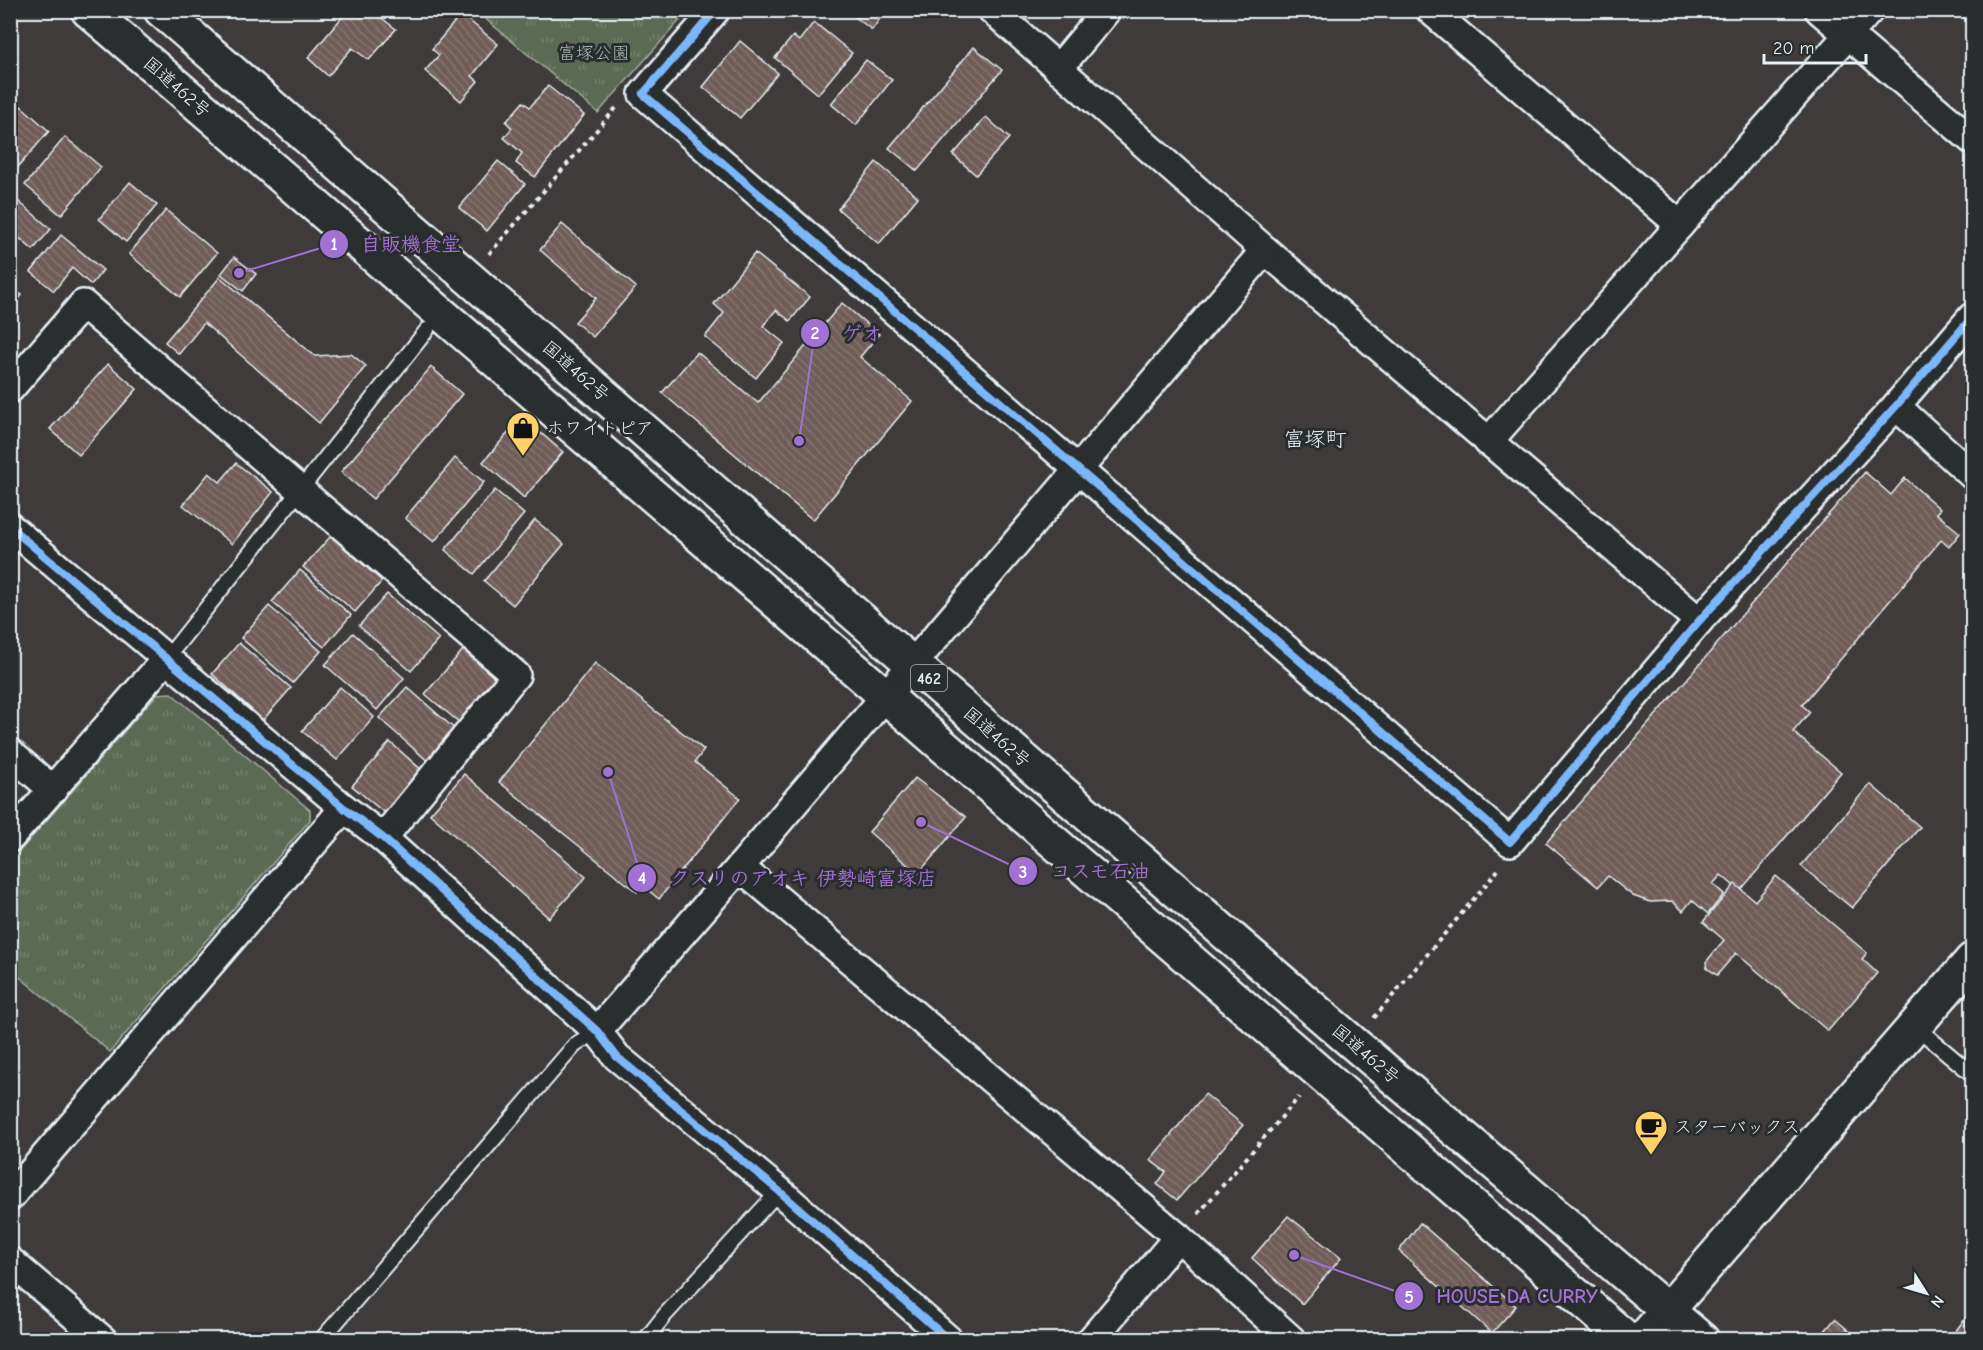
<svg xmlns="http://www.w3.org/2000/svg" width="1983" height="1350" viewBox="0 0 1983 1350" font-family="'Comic Neue','Klee One',sans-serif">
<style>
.park{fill:url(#park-tufts);stroke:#a2aea6;stroke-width:1.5}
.building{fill:url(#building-back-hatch);stroke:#e8f1f8;stroke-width:1.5}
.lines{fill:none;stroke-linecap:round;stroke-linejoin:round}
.lane-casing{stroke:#e8f1f8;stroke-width:18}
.street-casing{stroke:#e8f1f8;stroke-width:32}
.secondary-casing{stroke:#e8f1f8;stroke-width:38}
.highway-casing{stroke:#e8f1f8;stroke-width:38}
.path{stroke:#e8f1f8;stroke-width:4;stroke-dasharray:4.5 4.5;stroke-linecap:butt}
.lane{stroke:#2a2d2e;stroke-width:14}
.street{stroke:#2a2d2e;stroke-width:27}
.secondary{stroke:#2a2d2e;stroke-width:33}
.highway{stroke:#2a2d2e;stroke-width:33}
.cycleway-casing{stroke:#2a2d2e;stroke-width:11}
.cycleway{stroke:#7ab7fb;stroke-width:8}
.labels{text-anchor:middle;stroke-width:6;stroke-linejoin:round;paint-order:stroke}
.shield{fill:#2a2d2e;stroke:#afb6bb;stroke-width:1.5}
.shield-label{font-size:16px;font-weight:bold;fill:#e8f1f8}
.park-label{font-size:18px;fill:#a9b5ae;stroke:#2a2d2e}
.street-label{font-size:18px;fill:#e8f1f8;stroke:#2a2d2e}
.poi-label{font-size:18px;fill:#e8f1f8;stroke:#2a2d2e;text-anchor:start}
.quarter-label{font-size:21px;fill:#e8f1f8;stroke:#2a2d2e}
.leader{fill:none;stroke:#a171d3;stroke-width:2}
.callout-dot{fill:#a171d3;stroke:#2a2d2e;stroke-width:2}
.mark-label{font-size:18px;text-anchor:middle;font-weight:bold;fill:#fff}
.callout-label{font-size:20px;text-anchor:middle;font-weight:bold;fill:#a171d3;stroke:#2a2d2e;stroke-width:6;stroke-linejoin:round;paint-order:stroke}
</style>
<defs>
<pattern id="park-tufts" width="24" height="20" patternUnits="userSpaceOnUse" patternTransform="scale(1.5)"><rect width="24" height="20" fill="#5d6b53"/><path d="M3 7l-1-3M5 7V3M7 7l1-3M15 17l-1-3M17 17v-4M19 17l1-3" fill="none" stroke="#74816c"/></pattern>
<pattern id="building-back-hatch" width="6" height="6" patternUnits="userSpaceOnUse" patternTransform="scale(1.5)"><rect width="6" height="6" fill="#6f5c58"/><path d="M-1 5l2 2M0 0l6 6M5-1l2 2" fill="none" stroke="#847471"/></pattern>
</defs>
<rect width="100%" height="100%" fill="#3f3b3b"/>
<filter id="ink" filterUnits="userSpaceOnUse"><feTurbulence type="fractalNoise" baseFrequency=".0167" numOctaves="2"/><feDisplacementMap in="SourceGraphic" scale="12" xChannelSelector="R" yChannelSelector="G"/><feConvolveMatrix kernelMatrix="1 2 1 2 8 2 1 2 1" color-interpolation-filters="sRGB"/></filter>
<g filter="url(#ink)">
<g class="park">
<path d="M476 11H688L598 113Z"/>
<path d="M171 693 310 810V820L110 1052 11 970V861L157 694Z"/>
</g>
<g class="building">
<path d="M348 10H371L396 29 369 60 352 48 328 76 308 58Z"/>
<path d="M846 10H886L872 30Z"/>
<path d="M461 14 498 44 472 76 478 81 461 101 425 71 439 55 432 49Z"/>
<path d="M814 22 852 53 818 94 775 58 793 36 799 41Z"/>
<path d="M740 41 778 73 740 118 703 87Z"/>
<path d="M974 47 1002 70 917 171 889 148Z"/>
<path d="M866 60 892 80 856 125 831 104Z"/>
<path d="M548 86 584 115 535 177 516 163 522 153 504 138 512 128 506 122 523 102 530 107Z"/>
<path d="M21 106 49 131 13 173 10 171V117Z"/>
<path d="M986 117 1009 138 976 175 953 155Z"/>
<path d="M65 137 101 167 61 215 25 185Z"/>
<path d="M498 161 525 184 487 231 459 208Z"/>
<path d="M876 162 918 197 879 244 838 209Z"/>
<path d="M130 182 157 205 126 242 99 219Z"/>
<path d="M12 196 51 229 33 250 10 230V198Z"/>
<path d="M166 210 217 253 180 297 129 254Z"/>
<path d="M562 224 636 287 593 337 575 322 596 298 540 250Z"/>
<path d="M61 235 103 270 91 285 72 268 54 291 31 272Z"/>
<path d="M755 253 810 297 790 321 776 310 763 326 784 343 756 378 705 337 724 313 714 304Z"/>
<path d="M234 257 256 274 243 291 221 274Z"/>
<path d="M220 277 315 356 351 354 366 366 319 423 204 323 179 354 165 342Z"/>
<path d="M10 286 22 295 10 309Z"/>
<path d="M842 303 879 334 860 357 912 401 813 520 662 393 697 352 758 403Z"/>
<path d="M108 364 137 389 79 455 50 429Z"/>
<path d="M431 367 462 394 373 499 341 472Z"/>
<path d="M522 417 563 452 524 498 483 462Z"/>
<path d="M455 458 484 482 434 542 405 518Z"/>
<path d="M236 463 273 492 232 544 183 505 209 473 220 482Z"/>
<path d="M1865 472 1891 495 1905 478 1940 509 1936 513 1960 533 1949 547 1941 540 1802 705 1810 712 1793 732 1841 772 1740 891 1721 875 1713 884 1724 894 1708 914 1692 900 1683 911 1672 901 1650 902 1633 896 1608 876 1598 887 1546 843Z"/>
<path d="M495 490 524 514 474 574 445 550Z"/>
<path d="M535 520 564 544 513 605 484 581Z"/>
<path d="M331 536 382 581 355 612 303 567Z"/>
<path d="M300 570 351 615 324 647 272 602Z"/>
<path d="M387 594 439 639 411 671 359 626Z"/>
<path d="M269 606 321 651 293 683 241 638Z"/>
<path d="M353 633 404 678 377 710 325 665Z"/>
<path d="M239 643 291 688 263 720 212 674Z"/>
<path d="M463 650 497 680 460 723 425 694Z"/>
<path d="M595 663 704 750 695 762 740 798 659 899 642 885 637 892 499 782Z"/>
<path d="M340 687 374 717 337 760 302 731Z"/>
<path d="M407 687 458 732 431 764 379 718Z"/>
<path d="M390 742 424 772 387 815 352 786Z"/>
<path d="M464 774 586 877 549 918 430 814Z"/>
<path d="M915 778 966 817 918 874 869 832Z"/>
<path d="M1870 784 1920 827 1852 908 1801 866Z"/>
<path d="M1776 876 1867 953 1862 959 1877 973 1828 1031 1736 953 1717 975 1707 968 1706 962 1724 940 1703 922 1735 884 1755 901Z"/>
<path d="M1205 1094 1243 1125 1177 1200 1157 1184 1166 1172 1150 1160Z"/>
<path d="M1288 1216 1341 1258 1302 1304 1252 1258Z"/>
<path d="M1420 1223 1516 1306 1492 1333 1399 1251Z"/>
<path d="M1972 1310V1340H1962L1954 1333Z"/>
<path d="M1835 1319 1860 1340H1817Z"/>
</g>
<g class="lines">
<g class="lane-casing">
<g id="lane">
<path d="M166 659 427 330"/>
<path d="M1915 1026 1972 1074"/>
<path d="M321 1340 575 1045 597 1031"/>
<path d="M645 1340 665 1315 779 1191"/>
</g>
</g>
<g class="street-casing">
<g id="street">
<path d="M716 10 643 94 1510 842 1699 621 1896 406 1972 317"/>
<path d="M992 10 1265 250 1699 621"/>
<path d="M1430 10 1680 225"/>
<path d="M1819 10 1972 140"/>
<path d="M1058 69 1107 10"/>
<path d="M10 389 83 304 516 675 383 838"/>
<path d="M1896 406 1972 475"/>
<path d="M1488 442 1870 10"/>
<path d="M10 527 344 808 383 838 597 1031 617 1057 779 1191 949 1340"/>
<path d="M10 753 53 790"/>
<path d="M10 838 166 659"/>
<path d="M740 867 1178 1237"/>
<path d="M597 1031 740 867 1265 250"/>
<path d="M10 1197 344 808"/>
<path d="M10 1261 103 1340"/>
<path d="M1091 1340 1178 1237 1292 1340"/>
</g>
</g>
<g class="secondary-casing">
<path id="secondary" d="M1642 1340 1972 960"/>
</g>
<g class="highway-casing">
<g id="highway">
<path d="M88 10 852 667 1628 1340"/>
<path d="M161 10 879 635 1352 1042 1702 1340"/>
</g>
</g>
<g class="path">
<path d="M489 254 616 108"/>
<path d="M1374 1018 1498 870"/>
<path d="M1198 1214 1299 1097"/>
</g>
<use href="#lane" class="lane"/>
<use href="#street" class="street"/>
<use href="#secondary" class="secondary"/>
<use href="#highway" class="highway"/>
<g class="cycleway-casing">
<g id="cycleway">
<path d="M716 10 643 94 1510 842 1699 621 1896 406 1972 317"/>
<path d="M10 527 344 808 383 838 597 1031 617 1057 779 1191 949 1340"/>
</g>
</g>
<use href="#cycleway" class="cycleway"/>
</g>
</g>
<defs>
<g id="shop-pin" transform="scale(1.725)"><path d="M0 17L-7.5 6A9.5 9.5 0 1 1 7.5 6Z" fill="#ffd166" stroke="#2a2d2e"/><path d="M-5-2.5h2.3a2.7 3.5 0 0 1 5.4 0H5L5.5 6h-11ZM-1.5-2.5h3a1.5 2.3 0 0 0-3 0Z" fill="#111"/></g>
<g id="cafe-pin" transform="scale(1.725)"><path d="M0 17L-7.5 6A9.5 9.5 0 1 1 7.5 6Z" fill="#ffd166" stroke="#2a2d2e"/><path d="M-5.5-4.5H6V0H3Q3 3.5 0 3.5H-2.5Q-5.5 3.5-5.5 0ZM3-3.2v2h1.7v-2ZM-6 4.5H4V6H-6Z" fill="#111"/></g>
</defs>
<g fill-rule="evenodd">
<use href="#shop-pin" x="523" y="428"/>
<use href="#cafe-pin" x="1651" y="1127"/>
</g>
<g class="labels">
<rect class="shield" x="911" y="665" width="36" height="26" rx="4.5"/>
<g class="shield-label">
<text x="929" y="684">462</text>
</g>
<g class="park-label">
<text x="594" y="59">富塚公園</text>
</g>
<g class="street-label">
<text transform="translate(177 87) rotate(41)" y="6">国道462号</text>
<text transform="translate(576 371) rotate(41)" y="6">国道462号</text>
<text transform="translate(997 737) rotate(41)" y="6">国道462号</text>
<text transform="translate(1366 1054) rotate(40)" y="6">国道462号</text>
</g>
<g class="poi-label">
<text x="546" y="434">ホワイトピア</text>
<text x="1674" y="1133">スターバックス</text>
</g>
<g class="quarter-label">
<text x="1315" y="446">富塚町</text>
</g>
</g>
<path class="leader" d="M239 273L334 244M799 441L815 333M921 822L1023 871M608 772L642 878M1294 1255L1409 1296"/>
<g class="callout-dot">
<circle cx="239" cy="273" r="6"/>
<circle cx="799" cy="441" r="6"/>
<circle cx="921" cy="822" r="6"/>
<circle cx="608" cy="772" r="6"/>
<circle cx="1294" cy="1255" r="6"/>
<circle cx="334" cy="244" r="15"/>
<circle cx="815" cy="333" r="15"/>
<circle cx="1023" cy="871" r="15"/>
<circle cx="642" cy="878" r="15"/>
<circle cx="1409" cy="1296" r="15"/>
</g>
<g class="mark-label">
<text x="334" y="250">1</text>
<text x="815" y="339">2</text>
<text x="1023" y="878">3</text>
<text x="642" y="884">4</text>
<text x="1409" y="1303">5</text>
</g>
<g class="callout-label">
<text x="411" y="251">自販機食堂</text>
<text x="862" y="340">ゲオ</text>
<text x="1100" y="878">コスモ石油</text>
<text x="803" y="885">クスリのアオキ 伊勢崎富塚店</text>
<text x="1517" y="1303">HOUSE DA CURRY</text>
</g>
<rect width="1983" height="1350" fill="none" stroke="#2a2d2e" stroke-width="36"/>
<rect x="18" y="18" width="1947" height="1314" fill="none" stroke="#e8f1f8" stroke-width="2" filter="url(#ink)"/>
<g transform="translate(1926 1293) rotate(127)" stroke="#2a2d2e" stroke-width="4.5" paint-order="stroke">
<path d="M0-4.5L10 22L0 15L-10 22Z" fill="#e8f1f8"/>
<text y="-9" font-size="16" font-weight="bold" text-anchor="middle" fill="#e8f1f8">N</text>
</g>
<path d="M1764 54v9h102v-9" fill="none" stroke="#e8f1f8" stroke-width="3"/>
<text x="1773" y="54" font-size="18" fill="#e8f1f8" stroke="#2a2d2e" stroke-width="4.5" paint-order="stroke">20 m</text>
</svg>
